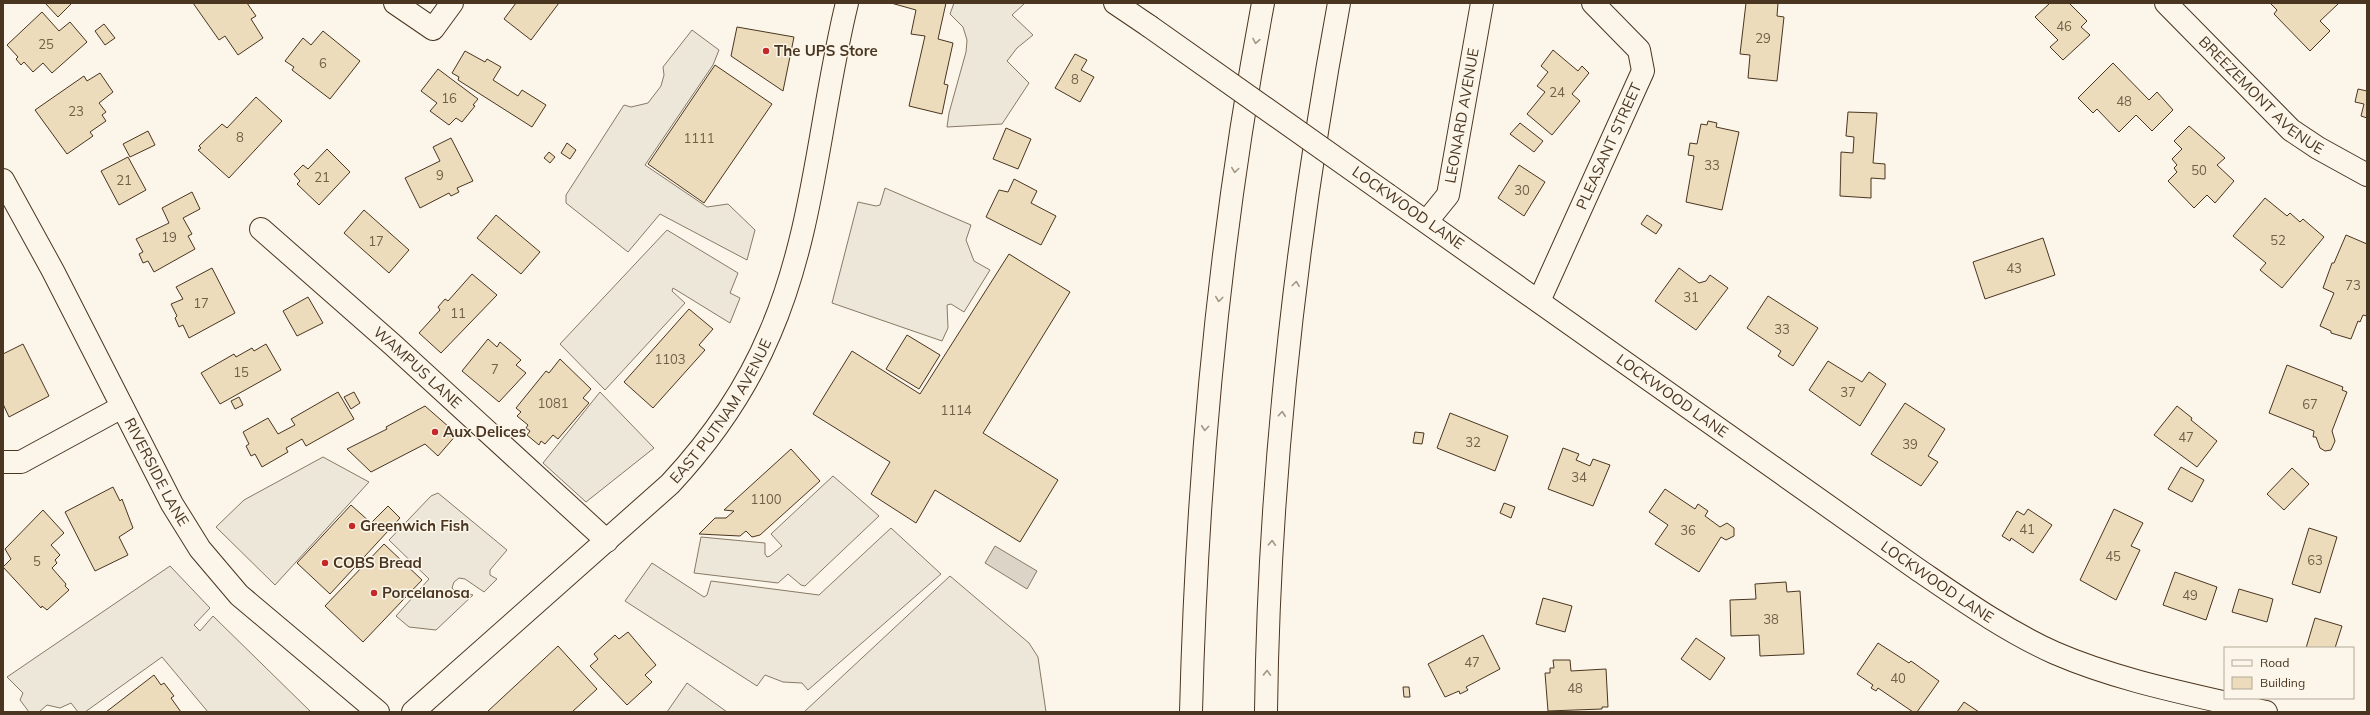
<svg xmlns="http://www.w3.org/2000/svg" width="2370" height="715" viewBox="0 0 2370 715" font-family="Mulish,sans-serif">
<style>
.parking{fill:#ede7d9;stroke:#887966}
.water{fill:#dcd4c6;stroke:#887966}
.building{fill:#ecdcbc;stroke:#4a3520}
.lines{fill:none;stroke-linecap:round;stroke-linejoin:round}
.minor-casing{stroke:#4a3520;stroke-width:24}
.primary-casing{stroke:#4a3520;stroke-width:24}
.motorway-casing{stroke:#4a3520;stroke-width:24}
.minor{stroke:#fbf6e9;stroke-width:22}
.primary{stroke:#fbf6e9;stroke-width:22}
.motorway{stroke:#fbf6e9;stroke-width:22}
.minor-bridge-casing{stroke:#4a3520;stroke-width:24;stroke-linecap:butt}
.minor-bridge{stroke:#fbf6e9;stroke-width:22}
.oneway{stroke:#a29684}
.poi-dot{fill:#c62828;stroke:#fbf6e9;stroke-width:1.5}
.labels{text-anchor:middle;stroke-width:3;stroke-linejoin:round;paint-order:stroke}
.number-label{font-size:13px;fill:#725f47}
.poi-label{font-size:15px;font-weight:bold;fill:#4a3520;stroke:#fbf6e9;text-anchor:start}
.street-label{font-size:15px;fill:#4a3520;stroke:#fbf6e9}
</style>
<rect width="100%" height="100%" fill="#fbf6e9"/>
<g class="parking">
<path d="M954 3H1025L1012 15 1033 35 1017 48 1007 61 1029 83 1002 124 947 127 949 113 966 52 967 40 963 27 950 14Z"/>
<path d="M692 30 719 50 713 65 645 165 707 207 728 204 755 230 747 260 660 214 628 252 566 203V195L624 105 631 107 648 103 661 86 664 75 663 67Z"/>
<path d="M885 188 971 225 966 240 974 261 990 270 964 312 951 304 947 305 948 328 942 341 832 303 858 202 876 206 880 205Z"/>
<path d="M667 230 738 273 730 293 740 298 730 323 673 288 672 291 685 303 605 390 560 344Z"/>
<path d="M600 392 654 448 586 502 543 463Z"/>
<path d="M323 457 369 482 275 585 216 527 244 500Z"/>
<path d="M833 476 879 516 805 586 801 585 788 574 778 583 694 573 701 537 765 543V554L767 557 770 556 782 546 771 534Z"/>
<path d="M438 493 507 550 490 570V575L497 579 484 592 465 579 459 578 454 582 452 588 454 590 473 595 436 630 409 627 396 616 429 579 389 540 431 496Z"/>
<path d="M891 528 941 574 808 690 802 683 783 682 765 675 757 686 625 601 652 563 704 597 707 595 711 581 819 595Z"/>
<path d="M170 566 210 608 194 625 200 631 213 616 311 712H208L162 657 85 712H78L71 703 60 708 47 705 39 712H29L20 700 23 693 7 677Z"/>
<path d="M950 576 1029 643 1038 657 1046 712H804Z"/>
<path d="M687 683 727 712H667Z"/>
</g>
<path class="water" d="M995 546 1037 571 1027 589 985 563Z"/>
<g class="building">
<path d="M45 3H72L58 17Z"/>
<path d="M193 3H247L256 16 251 19 263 38 238 55 225 36 219 40Z"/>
<path d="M516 3H559L531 40 504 19Z"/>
<path d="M891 3H946L938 39 953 43 944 84 948 85 942 114 909 106 925 36 911 34 916 10Z"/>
<path d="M1746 3H1778L1777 16 1784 17 1777 81 1748 78 1750 55 1740 54Z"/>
<path d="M2050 3H2069L2087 21 2081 27 2090 35 2063 60 2050 47 2058 40 2035 17Z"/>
<path d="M2270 3H2336L2338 4 2320 21 2330 31 2310 51 2274 14 2277 10Z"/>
<path d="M42 12 59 31 70 22 87 42 52 73 43 63 33 72 24 62 21 65 16 59 18 57 7 45Z"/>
<path d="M104 24 115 38 105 45 95 31Z"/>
<path d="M737 27 794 37 783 91 731 56Z"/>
<path d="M323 31 360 61 330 99 292 70 294 67 285 61 303 38 311 45Z"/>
<path d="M1553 50 1578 71 1582 66 1589 73 1572 94 1580 101 1552 135 1527 114 1545 92 1537 86 1548 72 1541 66Z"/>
<path d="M465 51 485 62 487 59 501 67 493 80 518 96 522 90 546 105 532 127 458 80 459 77 452 73Z"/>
<path d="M1075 54 1087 60 1081 70 1094 77 1080 102 1055 88Z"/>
<path d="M2113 63 2149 100 2157 92 2173 110 2152 131 2136 115 2119 132 2097 109 2093 113 2078 98Z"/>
<path d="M715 65 772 104 704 203 648 164Z"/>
<path d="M438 69 478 99 473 105 475 106 462 122 456 118 449 125 430 111 437 103 421 91Z"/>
<path d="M100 73 113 92 99 103 106 112 102 115 106 121 90 132 93 136 67 154 35 110 84 76 87 81Z"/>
<path d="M2358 89 2367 91V118L2361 116 2364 104 2355 102Z"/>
<path d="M256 97 282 121 229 178 198 150 201 148 199 146 222 124 227 128Z"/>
<path d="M1848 112 1877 113 1873 163 1885 164V179L1871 178V198L1840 196 1841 152 1853 153 1854 137 1846 136Z"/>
<path d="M1708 121 1717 123 1716 127 1739 132 1722 210 1686 202 1694 156 1688 155 1690 143 1697 144 1701 124 1707 125Z"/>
<path d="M1520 123 1543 141 1534 152 1510 134Z"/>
<path d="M2189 126 2225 158 2217 165 2234 181 2215 203 2207 195 2194 208 2168 181 2177 172 2174 168 2177 165 2172 159 2182 149 2174 141Z"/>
<path d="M1006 128 1031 139 1018 169 993 159Z"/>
<path d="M148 131 155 145 130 157 123 144Z"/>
<path d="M451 138 473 181 457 188 459 192 451 196 449 193 420 208 405 178 440 161 433 147Z"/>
<path d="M567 143 576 150 570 159 561 153Z"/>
<path d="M327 149 350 172 319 205 297 184 300 181 294 174 303 165 308 169Z"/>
<path d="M549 152 555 157 550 163 544 158Z"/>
<path d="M128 157 146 190 119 205 101 171Z"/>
<path d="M1519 165 1545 182 1524 216 1498 198Z"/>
<path d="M1014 179 1037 191 1031 203 1056 216 1041 245 986 217 999 190 1008 192Z"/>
<path d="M192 192 200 209 183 218 192 234 188 236 195 249 154 272 148 261 143 263 139 254 143 252 136 239 169 223 162 208Z"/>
<path d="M2265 198 2287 216 2290 213 2300 222 2303 219 2324 237 2282 288 2260 270 2266 263 2233 236Z"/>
<path d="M364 210 409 250 389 273 344 233Z"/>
<path d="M496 215 540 252 521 274 477 238Z"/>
<path d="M1647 215 1662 225 1656 234 1641 224Z"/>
<path d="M2346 235 2367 244V316L2363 315 2360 322 2358 321 2351 339 2331 333V331L2320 326 2334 293 2323 288 2332 263H2334Z"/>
<path d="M2043 238 2055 275 1985 299 1973 262Z"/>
<path d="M1009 254 1070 292 983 433 1058 480 1020 542 935 490 916 523 871 494 890 462 813 414 852 351 920 394Z"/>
<path d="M212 268 235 313 189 338 183 325 179 327 175 318 177 316 171 304 183 299 176 287Z"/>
<path d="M1679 268 1699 283 1706 281 1710 275 1728 288 1696 330 1655 301Z"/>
<path d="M472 274 497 295 441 353 419 333 440 310 438 307 445 299 448 301Z"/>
<path d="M1768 296 1818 328 1793 366 1778 356 1781 351 1747 328Z"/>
<path d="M308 297 323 323 297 336 283 311Z"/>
<path d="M689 309 713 329 699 345 705 350 653 408 624 382Z"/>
<path d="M907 335 940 355 919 389 886 369Z"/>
<path d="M488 339 497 347 500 342 521 360 516 365 526 373 499 402 462 371Z"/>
<path d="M23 344 49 396 9 417 3 404V354Z"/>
<path d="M266 344 281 370 220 404 201 373 234 354 236 357 252 348 254 351Z"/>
<path d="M560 359 591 389 583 398 589 403 558 439 553 435 545 444 541 441 539 445 527 435 530 431 526 428 528 425 517 416 521 412 516 408 546 371 549 373Z"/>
<path d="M1828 361 1862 382 1869 372 1886 384 1860 426 1809 390Z"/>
<path d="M2287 365 2343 387 2342 390 2347 392 2332 431 2335 441 2331 450 2325 451 2320 448 2316 437H2313L2314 431 2269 413Z"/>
<path d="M338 392 354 419 306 446 302 439 286 448 288 452 262 467 255 454 251 456 246 446 249 444 243 432 268 418 278 434 295 425 291 419Z"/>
<path d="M354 392 360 403 351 409 344 397Z"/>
<path d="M239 397 243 405 235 409 231 401Z"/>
<path d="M1905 403 1945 429 1928 456 1938 462 1921 486 1871 454Z"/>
<path d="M425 406 457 434 438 456 425 444 371 472 347 449 387 429 386 427Z"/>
<path d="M2177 406 2192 418 2191 420 2217 441 2197 467 2154 435Z"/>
<path d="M1450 413 1508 436 1495 471 1437 448Z"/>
<path d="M1415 432 1424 433 1422 444 1413 443Z"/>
<path d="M1563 448 1579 454 1576 460 1590 466 1593 459 1610 465 1593 506 1548 489Z"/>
<path d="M791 449 820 481 760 535 752 537 746 531 740 536 699 534 715 518H726L734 511 724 510Z"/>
<path d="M2181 467 2204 480 2192 502 2168 489Z"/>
<path d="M2292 468 2309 484 2284 510 2267 494Z"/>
<path d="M113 487 120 501 122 499 133 528 119 537 128 555 95 571 65 512Z"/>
<path d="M1665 489 1695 509 1698 504 1708 511 1705 516 1720 527 1727 523 1734 528V536L1726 540 1721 537 1699 572 1655 544 1668 525 1649 512Z"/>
<path d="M1504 503 1515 507 1511 518 1500 513Z"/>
<path d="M351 505 371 523 388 506 400 518 330 594 297 563Z"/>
<path d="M2028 509 2052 525 2033 553 2011 538 2010 541 2002 536 2017 511 2024 515Z"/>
<path d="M2114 509 2143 523 2131 546 2140 550 2116 600 2080 580Z"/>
<path d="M43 510 64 533 51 545 60 555 55 560 57 563 52 568 66 584 65 586 69 590 47 610 42 606 41 608 3 567 11 559 5 549Z"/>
<path d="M2309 528 2337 537 2320 593 2292 584Z"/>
<path d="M384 544 422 580 363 642 325 606Z"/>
<path d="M2175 572 2217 587 2206 620 2163 605Z"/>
<path d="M1786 582 1787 592 1800 591 1804 654 1760 656 1759 635 1731 636 1730 600 1756 599 1755 584Z"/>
<path d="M2239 589 2273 599 2267 622 2232 612Z"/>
<path d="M1543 598 1572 606 1565 632 1536 624Z"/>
<path d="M2315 618 2342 626 2335 648H2306Z"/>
<path d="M628 632 656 665 645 675 652 682 627 705 590 666 598 659 594 654 615 635 619 639Z"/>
<path d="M1483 635 1500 669 1466 687 1468 690 1460 694 1459 691 1445 697 1428 664Z"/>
<path d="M1696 638 1725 658 1710 680 1681 659Z"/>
<path d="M1878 643 1909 663 1911 661 1939 681 1917 712H1913L1878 688 1876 691 1871 688 1873 685 1857 674Z"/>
<path d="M558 646 597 689 572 712H487Z"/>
<path d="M1553 660H1570L1571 671 1606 669 1608 707H1602V709L1548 711 1545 673H1550V668H1554Z"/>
<path d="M154 675 161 685 164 683 174 696 171 698 181 712H106Z"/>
<path d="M1403 687H1409L1410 697H1404Z"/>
<path d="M1964 702 1979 712H1957Z"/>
</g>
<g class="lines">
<g class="minor-casing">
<g id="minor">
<path d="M395 3 433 29 452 3"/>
<path d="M1115 3 1149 26"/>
<path id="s1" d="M2166 3 2291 130 2318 148 2367 175"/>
<path id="s2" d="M3 180 53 271 172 504 200 549 239 595 378 712"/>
<path id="s3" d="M1388 195 1917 569C1961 599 2006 631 2055 653 2122 682 2195 695 2266 712"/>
<path id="s4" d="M1427 221 1448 195 1482 3"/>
<path id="s5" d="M261 229 393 345 607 541"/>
<path id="s6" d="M1539 301 1643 71 1639 50 1593 3"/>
<path d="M3 462H21L122 407"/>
</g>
</g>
<g class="primary-casing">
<g id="primary">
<path id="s7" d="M413 712 670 484C712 439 746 390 770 333 815 229 820 112 847 3"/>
</g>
</g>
<g class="motorway-casing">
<g id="motorway">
<path d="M1191 712C1197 474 1219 237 1263 3"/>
<path d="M1266 712C1269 474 1296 236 1339 3"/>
</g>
</g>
<use href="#minor" class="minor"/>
<use href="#primary" class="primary"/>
<use href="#motorway" class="motorway"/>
<g class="minor-bridge-casing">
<path id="minor-bridge" d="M1149 26 1388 195"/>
</g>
<use href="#minor-bridge" class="minor-bridge"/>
</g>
<defs><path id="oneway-chevron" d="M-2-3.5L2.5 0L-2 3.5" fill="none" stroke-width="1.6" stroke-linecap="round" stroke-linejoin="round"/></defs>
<g class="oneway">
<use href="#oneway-chevron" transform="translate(1256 41) rotate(100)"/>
<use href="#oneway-chevron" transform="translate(1235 170) rotate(98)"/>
<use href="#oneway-chevron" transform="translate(1296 284) rotate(-83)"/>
<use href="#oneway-chevron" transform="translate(1219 299) rotate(97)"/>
<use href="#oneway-chevron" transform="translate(1282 414) rotate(-85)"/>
<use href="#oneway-chevron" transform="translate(1205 428) rotate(95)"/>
<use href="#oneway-chevron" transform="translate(1272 543) rotate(-87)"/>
<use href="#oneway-chevron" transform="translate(1267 673) rotate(-88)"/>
</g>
<g class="poi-dot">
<circle cx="766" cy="51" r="4"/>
<circle cx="435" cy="432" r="4"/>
<circle cx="352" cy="526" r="4"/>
<circle cx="325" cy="563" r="4"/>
<circle cx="374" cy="593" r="4"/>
</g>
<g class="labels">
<g class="number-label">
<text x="2064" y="31">46</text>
<text x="1763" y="43">29</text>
<text x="46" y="49">25</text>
<text x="323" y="68">6</text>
<text x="1075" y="84">8</text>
<text x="1557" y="97">24</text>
<text x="449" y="103">16</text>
<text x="2124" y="106">48</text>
<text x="76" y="116">23</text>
<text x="240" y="142">8</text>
<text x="699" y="143">1111</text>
<text x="1712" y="170">33</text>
<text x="2199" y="175">50</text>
<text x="440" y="180">9</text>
<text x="322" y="182">21</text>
<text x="124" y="185">21</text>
<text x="1522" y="195">30</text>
<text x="169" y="242">19</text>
<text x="2278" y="245">52</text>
<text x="376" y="246">17</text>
<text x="2014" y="273">43</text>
<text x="2353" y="290">73</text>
<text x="1691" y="302">31</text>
<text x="201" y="308">17</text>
<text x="458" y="318">11</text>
<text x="1782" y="334">33</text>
<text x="670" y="364">1103</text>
<text x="495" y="374">7</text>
<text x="241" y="377">15</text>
<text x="1848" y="397">37</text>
<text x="553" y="408">1081</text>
<text x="2310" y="409">67</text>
<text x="956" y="415">1114</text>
<text x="2186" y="442">47</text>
<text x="1473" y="447">32</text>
<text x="1910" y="449">39</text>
<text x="1579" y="482">34</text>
<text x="766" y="504">1100</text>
<text x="2027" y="534">41</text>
<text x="1688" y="535">36</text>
<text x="2113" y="561">45</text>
<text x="2315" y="565">63</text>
<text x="37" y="566">5</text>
<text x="2190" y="600">49</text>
<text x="1771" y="624">38</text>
<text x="1472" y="667">47</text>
<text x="1898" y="683">40</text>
<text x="1575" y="693">48</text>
</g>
<g class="poi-label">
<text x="774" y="56">The UPS Store</text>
<text x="443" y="437">Aux Delices</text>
<text x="360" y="531">Greenwich Fish</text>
<text x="333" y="568">COBS Bread</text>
<text x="382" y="598">Porcelanosa</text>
</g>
<g class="street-label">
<text dy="5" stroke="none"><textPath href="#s1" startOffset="133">BREEZEMONT AVENUE</textPath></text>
<text dy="5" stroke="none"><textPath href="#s4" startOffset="114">LEONARD AVENUE</textPath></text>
<text dy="5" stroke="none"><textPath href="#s6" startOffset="170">PLEASANT STREET</textPath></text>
<text transform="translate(1408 208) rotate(35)" y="5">LOCKWOOD LANE</text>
<text dy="5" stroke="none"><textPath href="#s5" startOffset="209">WAMPUS LANE</textPath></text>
<text dy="5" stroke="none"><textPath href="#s3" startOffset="348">LOCKWOOD LANE</textPath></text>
<text dy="5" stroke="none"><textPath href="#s7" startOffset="433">EAST PUTNAM AVENUE</textPath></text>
<text dy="5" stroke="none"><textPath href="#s2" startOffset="330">RIVERSIDE LANE</textPath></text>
<text dy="5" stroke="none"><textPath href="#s3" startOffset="672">LOCKWOOD LANE</textPath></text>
</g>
</g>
<rect width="2370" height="715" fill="none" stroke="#4a3520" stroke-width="8"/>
<rect x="2224" y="647" width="130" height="52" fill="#fbf6e9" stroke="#b4a999"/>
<rect x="2232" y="660" width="20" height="6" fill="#fbf6e9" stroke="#b4a999"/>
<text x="2260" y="667" font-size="12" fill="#4a3520">Road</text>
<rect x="2232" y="677" width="20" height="12" fill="#ecdcbc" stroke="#b4a999"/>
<text x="2260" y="687" font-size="12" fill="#4a3520">Building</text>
</svg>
